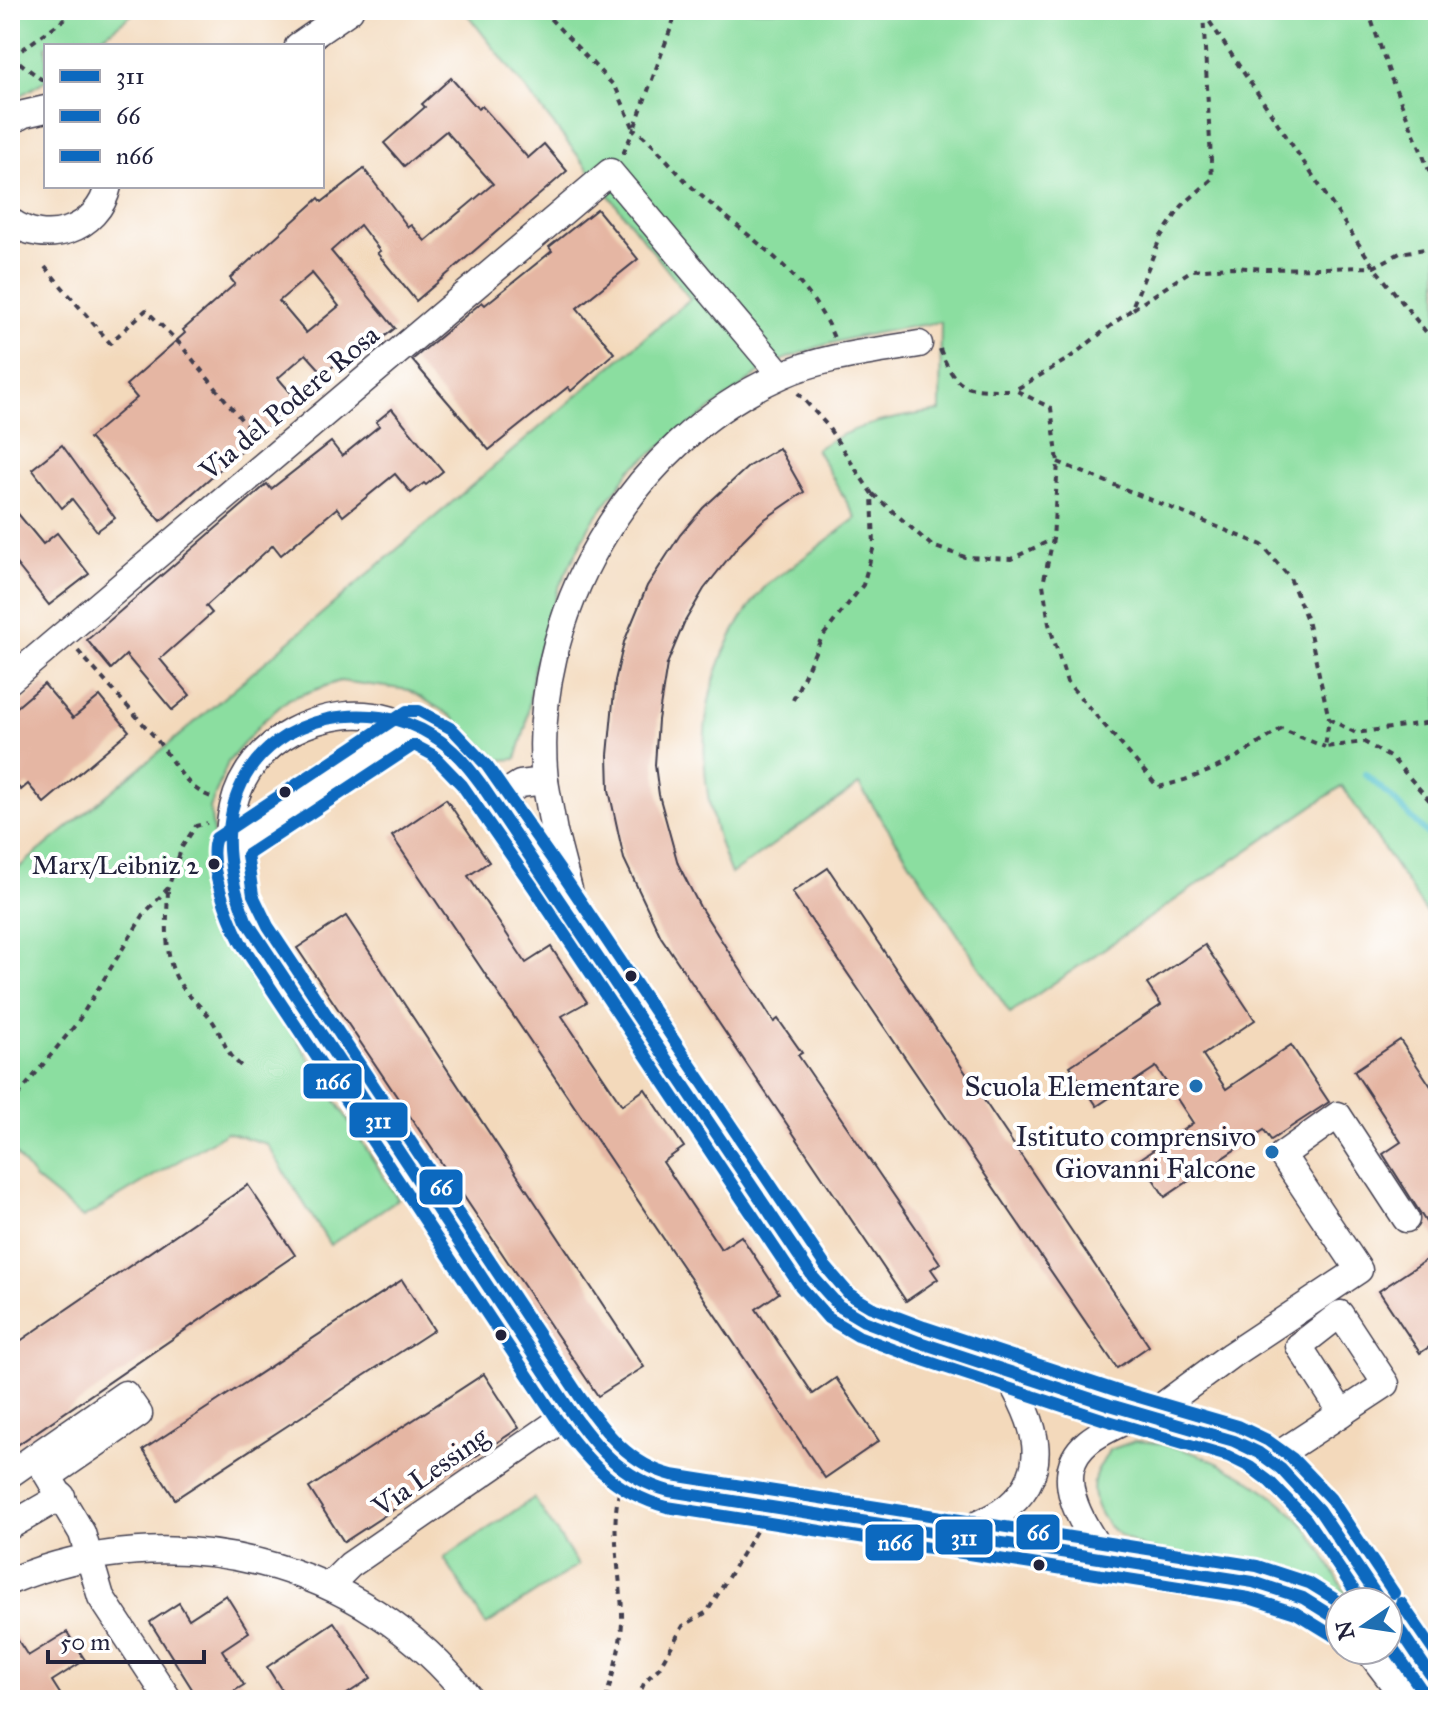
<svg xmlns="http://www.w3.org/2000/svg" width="1448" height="1710" viewBox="0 0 1448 1710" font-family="'IM FELL Great Primer',serif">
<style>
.green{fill:#8bdea0;stroke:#56806e;stroke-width:2}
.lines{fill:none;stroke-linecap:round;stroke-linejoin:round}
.stream{stroke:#56c3cd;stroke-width:6}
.building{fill:#e5b6a3;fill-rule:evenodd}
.minor-casing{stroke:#413d4e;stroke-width:29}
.path{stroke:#413d4e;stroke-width:4;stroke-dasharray:6 6;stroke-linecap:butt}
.minor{stroke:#fff;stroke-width:26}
.bus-1-casing{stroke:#fff;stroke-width:18}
.bus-2-casing{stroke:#fff;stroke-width:18}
.bus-3-casing{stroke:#fff;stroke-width:18}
.bus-1{stroke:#0c69bf;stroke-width:12}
.bus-2{stroke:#0c69bf;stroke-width:12}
.bus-3{stroke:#0c69bf;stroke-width:12}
.bus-dot{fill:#22223b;stroke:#fff;stroke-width:3}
.poi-dot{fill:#1f6fb2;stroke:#fff;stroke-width:3}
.labels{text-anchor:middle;stroke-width:8;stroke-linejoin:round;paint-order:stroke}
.bus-label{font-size:26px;fill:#22223b;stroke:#fff;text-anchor:end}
.street-label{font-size:28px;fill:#22223b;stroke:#fff}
.poi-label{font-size:28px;fill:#22223b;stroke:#fff;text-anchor:end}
.line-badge{stroke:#fff;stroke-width:3}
.badge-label{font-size:22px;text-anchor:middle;font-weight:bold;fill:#fff}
</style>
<rect width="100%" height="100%" fill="#fff"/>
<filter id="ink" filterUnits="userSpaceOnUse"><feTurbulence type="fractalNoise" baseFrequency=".0125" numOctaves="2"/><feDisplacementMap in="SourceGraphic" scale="16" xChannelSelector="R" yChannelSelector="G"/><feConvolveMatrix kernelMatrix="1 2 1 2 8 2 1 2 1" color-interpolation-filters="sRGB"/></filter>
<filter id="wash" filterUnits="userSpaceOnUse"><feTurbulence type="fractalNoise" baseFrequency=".006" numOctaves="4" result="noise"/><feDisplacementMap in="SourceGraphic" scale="32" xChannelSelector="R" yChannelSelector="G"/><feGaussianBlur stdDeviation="1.8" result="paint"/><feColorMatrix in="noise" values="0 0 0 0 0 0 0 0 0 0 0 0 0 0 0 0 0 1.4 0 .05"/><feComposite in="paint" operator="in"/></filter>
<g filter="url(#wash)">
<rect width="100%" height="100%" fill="#f3d9bb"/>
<g class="green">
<path d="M10 10H138L90 46H46V80L10 102Z"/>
<path d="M464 10H1438V930L1342 786 1010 1013 859 785 731 874C690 776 693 672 764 588 772 580 783 573 793 566 814 550 835 534 856 518L816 449C854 424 896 417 940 411L941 322C881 332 821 340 766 368L631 469 590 525 558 589 534 668 526 726 516 759 498 760 451 716 409 690 340 681 289 699 262 722 228 762 210 808 222 903 243 954 398 1199 330 1245 267 1144 227 1132 83 1218 35 1179 10 1147V875L182 733 690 299Z"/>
<path d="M1135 1441C1193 1443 1271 1484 1307 1529 1323 1550 1335 1576 1349 1598 1324 1585 1298 1567 1270 1562 1222 1554 1126 1565 1100 1513 1094 1502 1091 1489 1095 1477 1098 1468 1105 1459 1109 1450Z"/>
<path d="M534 1498 578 1565 486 1625 444 1558Z"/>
</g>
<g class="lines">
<path class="stream" d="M1365 774 1391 797 1438 845"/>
</g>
<g id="blocks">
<g class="building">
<path d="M451 78 478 109 482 106 528 158 544 144 567 171 416 301 377 253 380 251 360 225 331 251 395 328 373 346 366 338 324 374 306 354 278 378 298 401 161 521 89 438 137 398 126 385 185 333 183 330 235 284 230 278 319 198 322 202 364 169 408 227 411 225 425 241 493 184 446 131 404 166 384 143 425 107 422 104ZM312 273 339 306 306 333 279 301Z"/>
<path d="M597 209 638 259 577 308 614 353 571 391 568 387 489 450 412 360 482 302 485 305 552 251 549 247Z"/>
<path d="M392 409 443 471 426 485 424 483 411 493 395 474 343 516 337 508 281 555 273 545 206 606 212 613 160 659 190 695 172 710 126 655 111 669 87 640 267 484 271 489 331 442 342 456 379 426 376 422Z"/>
<path d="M62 445 115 518 97 531 72 499 62 508 32 469Z"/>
<path d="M779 448 804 492 762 521 743 540 704 589 684 623 667 664 658 720 655 765 659 795 678 864 700 907 774 1022 778 1019 802 1053 798 1055 940 1263 931 1269 938 1279 906 1301 661 937 624 859 609 790 608 755 615 681 624 642 647 586 680 535 703 508 749 466Z"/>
<path d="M10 504 43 544 57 533 89 574 49 605 10 556Z"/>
<path d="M44 684 73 718 100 696 129 731 44 803 28 784 21 790 10 778V713Z"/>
<path d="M446 799 489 862 468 876 526 963 551 947 587 1002 562 1016 622 1105 645 1089 684 1147 663 1162 721 1249 741 1236 779 1293 756 1309 813 1394 836 1378 879 1441 825 1478 392 836Z"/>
<path d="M828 868 1149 1346 1117 1368 792 892Z"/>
<path d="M346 916 644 1367 598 1396 297 948Z"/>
<path d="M1205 945 1255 1020 1203 1055 1226 1089 1291 1045 1329 1102 1271 1140 1264 1130 1165 1197 1140 1159 1193 1123 1156 1067 1097 1106 1070 1066 1161 1005 1147 984Z"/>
<path d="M1400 1040 1438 1097V1241L1383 1154 1401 1142 1354 1071Z"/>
<path d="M248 1185 295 1255 10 1450V1348Z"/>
<path d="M1438 1252V1341L1420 1353 1379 1291Z"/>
<path d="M402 1280 434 1330 175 1499 143 1450Z"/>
<path d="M484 1374 519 1428 344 1542 309 1488Z"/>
<path d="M226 1595 249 1632 222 1650 244 1685 219 1700H199L150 1622 179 1603 189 1619Z"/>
<path d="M334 1622 371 1678 338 1700H288L267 1667Z"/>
<path d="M10 1628 28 1656 67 1632 85 1660 52 1681 64 1700H10Z"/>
</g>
</g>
</g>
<g filter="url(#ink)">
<use href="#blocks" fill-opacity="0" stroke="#413d4e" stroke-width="2"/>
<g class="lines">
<g class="minor-casing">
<g id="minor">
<path d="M298 46 350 10"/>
<path d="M10 122 24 114 46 109"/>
<path d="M10 221C45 247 98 231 108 186"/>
<path d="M10 680 610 172 781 375"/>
<path d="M545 781C528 616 630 442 782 375 824 356 873 352 919 344"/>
<path d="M492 802 520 784 545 781 554 832 573 905"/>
<path d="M229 847 413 726"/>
<path d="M1150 1415 1231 1355 1359 1270 1282 1155 1338 1115 1406 1219"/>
<path d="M36 1456 82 1533 101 1597 169 1700"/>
<path d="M1270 1460 1342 1413 1299 1346 1340 1314 1386 1384 1342 1413"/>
<path d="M10 1474 125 1394 139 1414 49 1476"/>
<path d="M10 1526 62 1496"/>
<path d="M956 1534C971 1527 987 1521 1001 1512 1058 1472 1034 1418 1004 1370"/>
<path d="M1105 1558C1084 1526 1048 1475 1088 1442 1104 1429 1125 1422 1143 1413"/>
<path d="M10 1581C173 1513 362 1560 471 1700"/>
<path d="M329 1586 350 1565 572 1412"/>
<path d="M1388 1612 1438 1686"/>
<path d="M1340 1621 1303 1598 1253 1582 669 1491C621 1482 593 1444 567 1406L246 920C231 886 224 844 233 807 249 739 324 702 389 719 407 724 424 729 439 740 466 757 483 788 501 814 524 847 548 880 570 914 650 1035 732 1156 813 1277L839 1306 864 1321 919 1342 1110 1405 1234 1441C1303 1468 1342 1543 1381 1602"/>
<path d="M1368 1650 1406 1700"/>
</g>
</g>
<g class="path">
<path d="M542 10 616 88 634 129 676 14 680 10"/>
<path d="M1368 10 1391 78 1438 192"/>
<path d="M1203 12 1212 179 1182 206 1161 236 1131 310 1068 359 1015 390 1051 408 1058 462 1053 539 1043 584 1049 624 1067 682 1158 787C1211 775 1237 758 1281 729L1325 747"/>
<path d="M1203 12 1374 267 1438 347"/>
<path d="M10 55 46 83"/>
<path d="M12 57 77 10"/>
<path d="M623 154 634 129C658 146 674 171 695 190 746 237 806 270 834 338"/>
<path d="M45 267 110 343 146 310 180 344 258 440"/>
<path d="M1133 309 1192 270 1231 267 1266 269 1374 267 1400 253 1438 247"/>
<path d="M1433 338 1438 222"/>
<path d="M940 349C958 396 969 389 1015 390"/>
<path d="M1058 462 1262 545 1290 578 1307 620 1329 719"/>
<path d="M873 494 932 546 965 557 1011 559 1053 539"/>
<path d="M78 651C103 679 128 707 153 735 171 756 183 787 211 797"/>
<path d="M793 700 822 637 863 585 874 546 872 494 826 424 798 393"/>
<path d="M1438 721 1356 733 1329 719 1325 747 1364 742 1393 759 1438 810"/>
<path d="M168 891C167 919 163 958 179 982 188 998 206 1009 215 1025 225 1042 225 1052 241 1066"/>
<path d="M10 1105 77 1023 144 914 168 888 182 847 196 826 207 823"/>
<path d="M606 1700C613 1672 623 1642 622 1613 621 1577 610 1528 619 1493"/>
<path d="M637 1700 645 1681 659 1668 683 1626 707 1612 758 1528"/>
</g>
<use href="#minor" class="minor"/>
<g class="bus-1-casing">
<g id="bus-1">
<path d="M1388 1612 1438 1686"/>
<path d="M1340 1621 1303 1598 1253 1582 669 1491C621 1478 594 1445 567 1406L246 920C229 877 220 826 242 783 276 714 371 697 433 736 453 748 467 765 481 784L813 1277 839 1306 864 1321 919 1342 1110 1405 1234 1441 1259 1453 1281 1469 1319 1510 1381 1602"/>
</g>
</g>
<g class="bus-2-casing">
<g id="bus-2">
<path d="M1340 1602 1309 1583 1257 1566 672 1475C629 1464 605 1432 580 1397L268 926 253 895 247 855 414 745 433 755 462 785 533 887 800 1286 828 1318 858 1336 914 1357 1105 1420 1228 1456 1250 1467 1270 1482 1306 1519 1362 1602"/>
<path d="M1388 1641 1425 1695"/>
</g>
</g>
<g class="bus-3-casing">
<g id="bus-3">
<path d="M1401 1603 1438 1657"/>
<path d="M1332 1635 1296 1613 1249 1598 667 1507C614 1493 584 1458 554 1415L241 943C229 920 206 862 216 838L407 711H419L452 729 487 766 559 869 826 1267 849 1294 871 1307 924 1327 1115 1390 1238 1426 1267 1440 1292 1458 1331 1499 1394 1593"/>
</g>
</g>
<use href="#bus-1" class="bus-1"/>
<use href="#bus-2" class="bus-2"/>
<use href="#bus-3" class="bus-3"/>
</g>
</g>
<g class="bus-dot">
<circle cx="285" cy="792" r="7"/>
<circle cx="214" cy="864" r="7"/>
<circle cx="631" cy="976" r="7"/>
<circle cx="501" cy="1335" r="7"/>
<circle cx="1039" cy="1565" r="7"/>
</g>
<g class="poi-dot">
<circle cx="1196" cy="1086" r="8"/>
<circle cx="1272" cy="1152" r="8"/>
</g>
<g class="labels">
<g class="bus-label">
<text x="199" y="874">Marx/Leibniz 2</text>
</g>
<g class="street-label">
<text transform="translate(289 402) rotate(-40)" y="10">Via del Podere Rosa</text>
<text transform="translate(430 1471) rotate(-35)" y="10">Via Lessing</text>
</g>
<g class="poi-label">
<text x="1180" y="1096">Scuola Elementare</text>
<text x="1256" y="1146">Istituto comprensivo<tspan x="1256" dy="32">Giovanni Falcone</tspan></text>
</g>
</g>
<g class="line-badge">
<rect x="302" y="1062" width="61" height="38" rx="8" fill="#0c69bf"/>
<rect x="348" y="1101" width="61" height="38" rx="8" fill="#0c69bf"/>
<rect x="418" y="1168" width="46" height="38" rx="8" fill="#0c69bf"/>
<rect x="1015" y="1513" width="46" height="38" rx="8" fill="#0c69bf"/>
<rect x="934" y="1518" width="60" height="38" rx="8" fill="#0c69bf"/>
<rect x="864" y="1523" width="61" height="39" rx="8" fill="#0c69bf"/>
</g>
<g class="badge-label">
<text x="333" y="1089">n66</text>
<text x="378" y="1128">311</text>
<text x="441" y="1195">66</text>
<text x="1038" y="1540">66</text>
<text x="964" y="1545">311</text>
<text x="895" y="1550">n66</text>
</g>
<rect width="1448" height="1710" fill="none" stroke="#fff" stroke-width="40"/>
<rect x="44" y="44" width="280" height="144" fill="#ffffff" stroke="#a7a7b1" stroke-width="2"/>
<rect x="60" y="70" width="40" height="12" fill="#0c69bf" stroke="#a7a7b1" stroke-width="2"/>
<text x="116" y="84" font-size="24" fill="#22223b">311</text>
<rect x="60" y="110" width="40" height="12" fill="#0c69bf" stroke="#a7a7b1" stroke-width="2"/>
<text x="116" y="124" font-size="24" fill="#22223b">66</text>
<rect x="60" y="150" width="40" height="12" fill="#0c69bf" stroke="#a7a7b1" stroke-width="2"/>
<text x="116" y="164" font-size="24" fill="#22223b">n66</text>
<g transform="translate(1364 1626) rotate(257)"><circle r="38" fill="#ffffff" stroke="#a7a7b1" stroke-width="2"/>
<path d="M0-6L14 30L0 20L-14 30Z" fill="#1f6fb2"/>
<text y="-12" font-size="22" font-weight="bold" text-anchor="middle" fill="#22223b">N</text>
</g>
<path d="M48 1650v12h156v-12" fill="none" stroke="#22223b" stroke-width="4"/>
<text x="60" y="1650" font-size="24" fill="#22223b" stroke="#ffffff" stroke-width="6" paint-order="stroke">50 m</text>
</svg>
